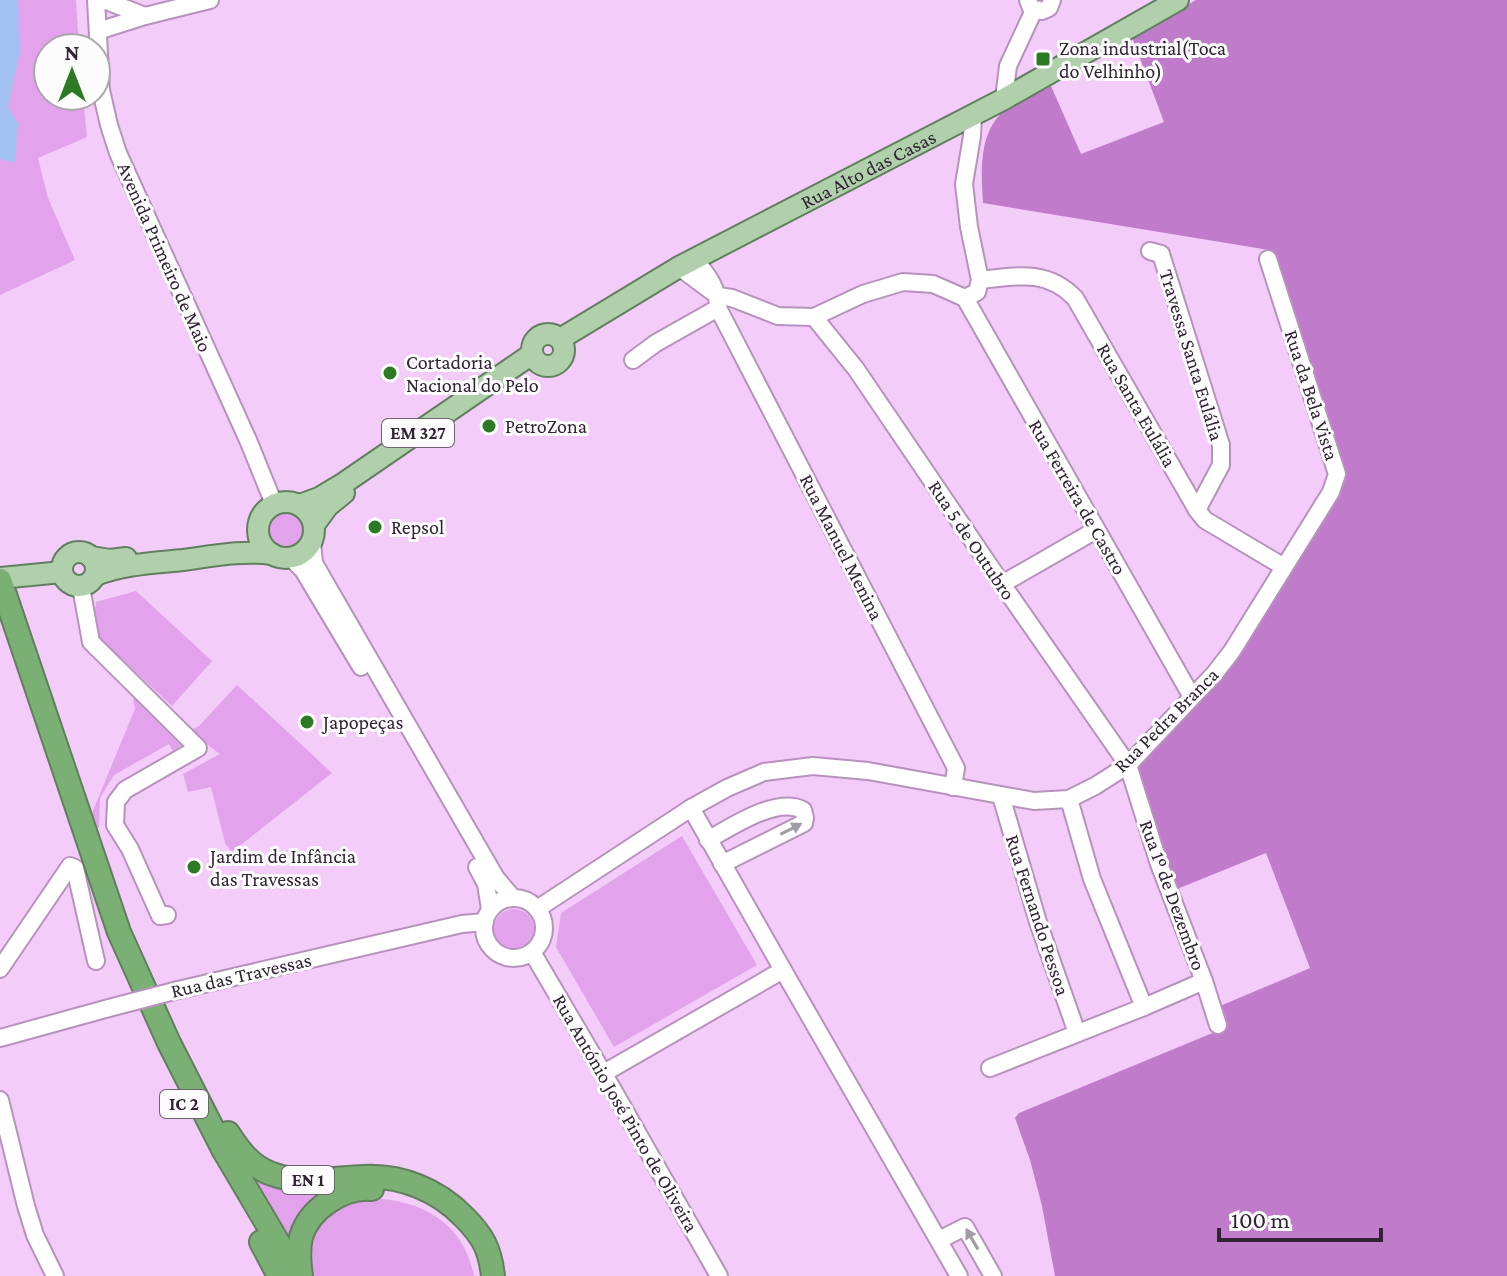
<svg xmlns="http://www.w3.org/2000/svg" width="1507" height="1276" viewBox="0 0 1507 1276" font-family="'Crimson Pro',serif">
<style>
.green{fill:#e2a2ec}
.forest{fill:#c07ccb}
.water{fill:#a3c0f3}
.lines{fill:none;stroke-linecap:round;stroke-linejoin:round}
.minor-casing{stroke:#b792bd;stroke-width:20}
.major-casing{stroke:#617f5e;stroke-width:24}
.highway-casing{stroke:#617f5e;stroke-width:26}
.minor{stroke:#fff;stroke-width:16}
.major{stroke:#b0d0ac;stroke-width:20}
.highway{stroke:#7bb074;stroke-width:22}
.minor-bridge-casing{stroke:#b792bd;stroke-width:20;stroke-linecap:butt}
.minor-bridge{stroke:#fff;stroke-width:16}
.oneway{fill:#a29ca4}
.poi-dot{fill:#2c7a24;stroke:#fcfcfc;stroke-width:3}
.labels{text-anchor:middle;stroke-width:6;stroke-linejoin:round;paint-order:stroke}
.shield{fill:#fcfcfc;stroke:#6e6470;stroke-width:2}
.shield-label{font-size:18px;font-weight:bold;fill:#312334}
.poi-label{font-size:20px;fill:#312334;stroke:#fcfcfc;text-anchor:start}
.street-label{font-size:20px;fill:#312334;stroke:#fcfcfc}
</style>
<rect width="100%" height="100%" fill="#f3ccf9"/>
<g class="green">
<path d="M0 0H76L79 48H48V96H83L87 137 38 158 48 198 75 260 0 295Z"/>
<circle cx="287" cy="529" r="20"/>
<path d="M136 591 212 661 172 706 108 646 104 647 97 634 92 609 96 607V602Z"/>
<path d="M237 685 332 773 232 852 225 843 211 787 188 792 183 774 220 754 189 731 199 726Z"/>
<path d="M135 698 183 742V744L173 751 169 744 114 775 100 798 99 827 97 828 92 813 135 709 133 700Z"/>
<path d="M682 836 757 965 614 1047 556 947 561 913Z"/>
<circle cx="514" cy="929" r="20"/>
<path d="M253 1174 360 1183 291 1246Z"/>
<path d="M372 1198C424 1201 463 1223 474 1276H310L306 1253 319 1222 348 1202Z"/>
</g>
<path class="forest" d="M1196 0H1507V1276H1055L1042 1206 1030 1160 1015 1118 1019 1113 1227 1027 1220 1006 1310 968 1266 853 1177 889 1135 774 1138 763 1234 662 1345 479 1344 470 1275 254 1269 250 983 203C981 172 978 128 1008 108L1051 86 1081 154 1164 122 1132 37Z"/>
<path class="water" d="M0 0H18L20 52 8 107 18 123 15 163 0 159Z"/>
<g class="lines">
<g class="minor-casing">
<g id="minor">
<path d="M96 0 101 90 109 125 118 153 248 440 274 504"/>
<path d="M104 0 145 16"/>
<path d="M1028 0 1031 8 1042 11 1049 8 1052 0"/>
<path d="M98 31 145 16 210 0"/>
<path d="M1004 99 1008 66 1034 10"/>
<path d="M1150 251 1161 254 1221 445V465L1197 510"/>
<path d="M695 259C707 275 718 287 718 308L956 768 953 787"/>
<path d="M679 267 718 296 732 298 778 316 814 317 863 294 903 282 933 284 965 298 977 292 980 280 969 227 964 184 972 136 973 116"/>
<path d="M980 280C1017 276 1047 269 1075 298L1197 510 1205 520 1284 567"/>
<path d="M965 298 1192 697"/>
<path d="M814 317 856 369 1002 584 1128 765 1159 864 1204 981 1218 1025"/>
<path d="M633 360 656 343 718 308"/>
<path d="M312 542 314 563 496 878 513 898"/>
<path d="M291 558 303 570 361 667"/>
<path d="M1002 584 1096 530"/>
<path d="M81 587 91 642 198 748 125 790 116 802 115 825 130 849 160 916 167 915"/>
<path d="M1001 796 1038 922 1077 1033"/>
<path d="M1069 799 1092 879 1144 1007"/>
<path d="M691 808 783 970"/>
<path d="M708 840C731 827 777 796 803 810L805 818 804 823 722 864"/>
<path d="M477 867 486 884 490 909"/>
<circle cx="514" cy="928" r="30"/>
<path d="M537 909 691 808 727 788 764 772 813 766 868 771 1034 801 1069 799 1095 786 1128 765 1215 673 1232 651 1331 492 1337 474 1268 259"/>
<path d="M532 952 612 1088 719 1276"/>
<path d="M0 969 70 866 75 868 96 961"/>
<path d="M178 990 462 924 485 922"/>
<path d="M0 1038 109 1008"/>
<path d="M990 1068 1144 1007 1204 981"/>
<path d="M604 1073 783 970 959 1276"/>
<path d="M0 1100 26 1206 35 1235 55 1276"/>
<path d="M939 1240 965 1227 993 1276"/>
</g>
</g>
<g class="major-casing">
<g id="major">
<circle cx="548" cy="350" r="16"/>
<path id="s1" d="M560 339 679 267 1004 99 1178 0"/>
<circle cx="286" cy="530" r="28"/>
<path d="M300 505 319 498 344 483 532 354"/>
<path d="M314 525 328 506 344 493"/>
<circle cx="79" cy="569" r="17"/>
<path d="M91 557 110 560 126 558"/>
<path d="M96 575C123 564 154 563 183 560 213 556 243 550 272 554"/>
<path d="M0 578 62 572"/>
</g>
</g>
<g class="highway-casing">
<g id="highway">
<path d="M0 580 119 932 169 1043 224 1151 298 1276"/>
<path d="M228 1133C239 1150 251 1167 272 1174 302 1185 333 1178 364 1177 401 1175 438 1190 464 1217 483 1236 490 1249 493 1276"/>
<path d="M261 1242 279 1276"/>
<path d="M301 1276C299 1263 298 1250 301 1237 309 1209 344 1186 372 1189"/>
</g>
</g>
<use href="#minor" class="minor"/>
<use href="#major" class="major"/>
<use href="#highway" class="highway"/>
<g class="minor-bridge-casing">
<path id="minor-bridge" d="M109 1008 178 990"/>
</g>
<use href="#minor-bridge" class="minor-bridge"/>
</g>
<defs><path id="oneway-solid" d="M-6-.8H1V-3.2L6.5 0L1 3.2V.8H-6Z" transform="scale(2)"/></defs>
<g class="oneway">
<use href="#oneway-solid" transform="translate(791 829) rotate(-27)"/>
<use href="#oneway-solid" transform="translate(972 1239) rotate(-120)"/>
</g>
<g class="poi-dot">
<rect x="1035" y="51" width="16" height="16" rx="4"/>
<circle cx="390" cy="373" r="8"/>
<circle cx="489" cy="426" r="8"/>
<circle cx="375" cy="527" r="8"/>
<circle cx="307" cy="722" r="8"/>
<circle cx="194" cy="867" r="8"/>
</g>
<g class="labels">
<g class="shield">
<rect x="382" y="419" width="72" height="28" rx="6"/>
<rect x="160" y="1090" width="48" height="28" rx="6"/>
<rect x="282" y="1166" width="52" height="28" rx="6"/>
</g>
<g class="shield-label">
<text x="418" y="439">EM 327</text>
<text x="184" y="1110">IC 2</text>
<text x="308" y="1186">EN 1</text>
</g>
<g class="poi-label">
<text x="1059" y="55">Zona industrial(Toca<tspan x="1059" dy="23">do Velhinho)</tspan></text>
<text x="406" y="369">Cortadoria<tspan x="406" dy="23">Nacional do Pelo</tspan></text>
<text x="505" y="433">PetroZona</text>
<text x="391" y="534">Repsol</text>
<text x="323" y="729">Japopeças</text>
<text x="210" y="863">Jardim de Infância<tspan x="210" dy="23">das Travessas</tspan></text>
</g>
<g class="street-label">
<text dy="7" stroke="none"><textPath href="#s1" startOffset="352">Rua Alto das Casas</textPath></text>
<text transform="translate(165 257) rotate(66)" y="7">Avenida Primeiro de Maio</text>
<text transform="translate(1192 355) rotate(73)" y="7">Travessa Santa Eulália</text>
<text transform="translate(1312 395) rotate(72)" y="7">Rua da Bela Vista</text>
<text transform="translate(1137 405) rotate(60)" y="7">Rua Santa Eulália</text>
<text transform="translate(1078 497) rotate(60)" y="7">Rua Ferreira de Castro</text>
<text transform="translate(972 540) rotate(56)" y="7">Rua 5 de Outubro</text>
<text transform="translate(842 547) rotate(63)" y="7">Rua Manuel Menina</text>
<text transform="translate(1166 720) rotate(-45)" y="7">Rua Pedra Branca</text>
<text transform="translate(1173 895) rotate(70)" y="7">Rua 1º de Dezembro</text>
<text transform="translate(1038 915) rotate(72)" y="7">Rua Fernando Pessoa</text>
<text transform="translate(241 975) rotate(-13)" y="7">Rua das Travessas</text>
<text transform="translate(626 1113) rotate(60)" y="7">Rua António José Pinto de Oliveira</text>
</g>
</g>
<g transform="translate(72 72)"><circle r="38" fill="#fcfcfc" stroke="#aba5ac" stroke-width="2"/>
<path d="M0-6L14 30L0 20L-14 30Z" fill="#2c7a24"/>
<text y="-12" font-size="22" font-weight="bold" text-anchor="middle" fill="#312334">N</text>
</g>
<path d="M1219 1228v12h162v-12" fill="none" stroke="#312334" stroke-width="4"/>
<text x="1231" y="1228" font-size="24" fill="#312334" stroke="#fcfcfc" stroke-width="6" paint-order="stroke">100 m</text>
</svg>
